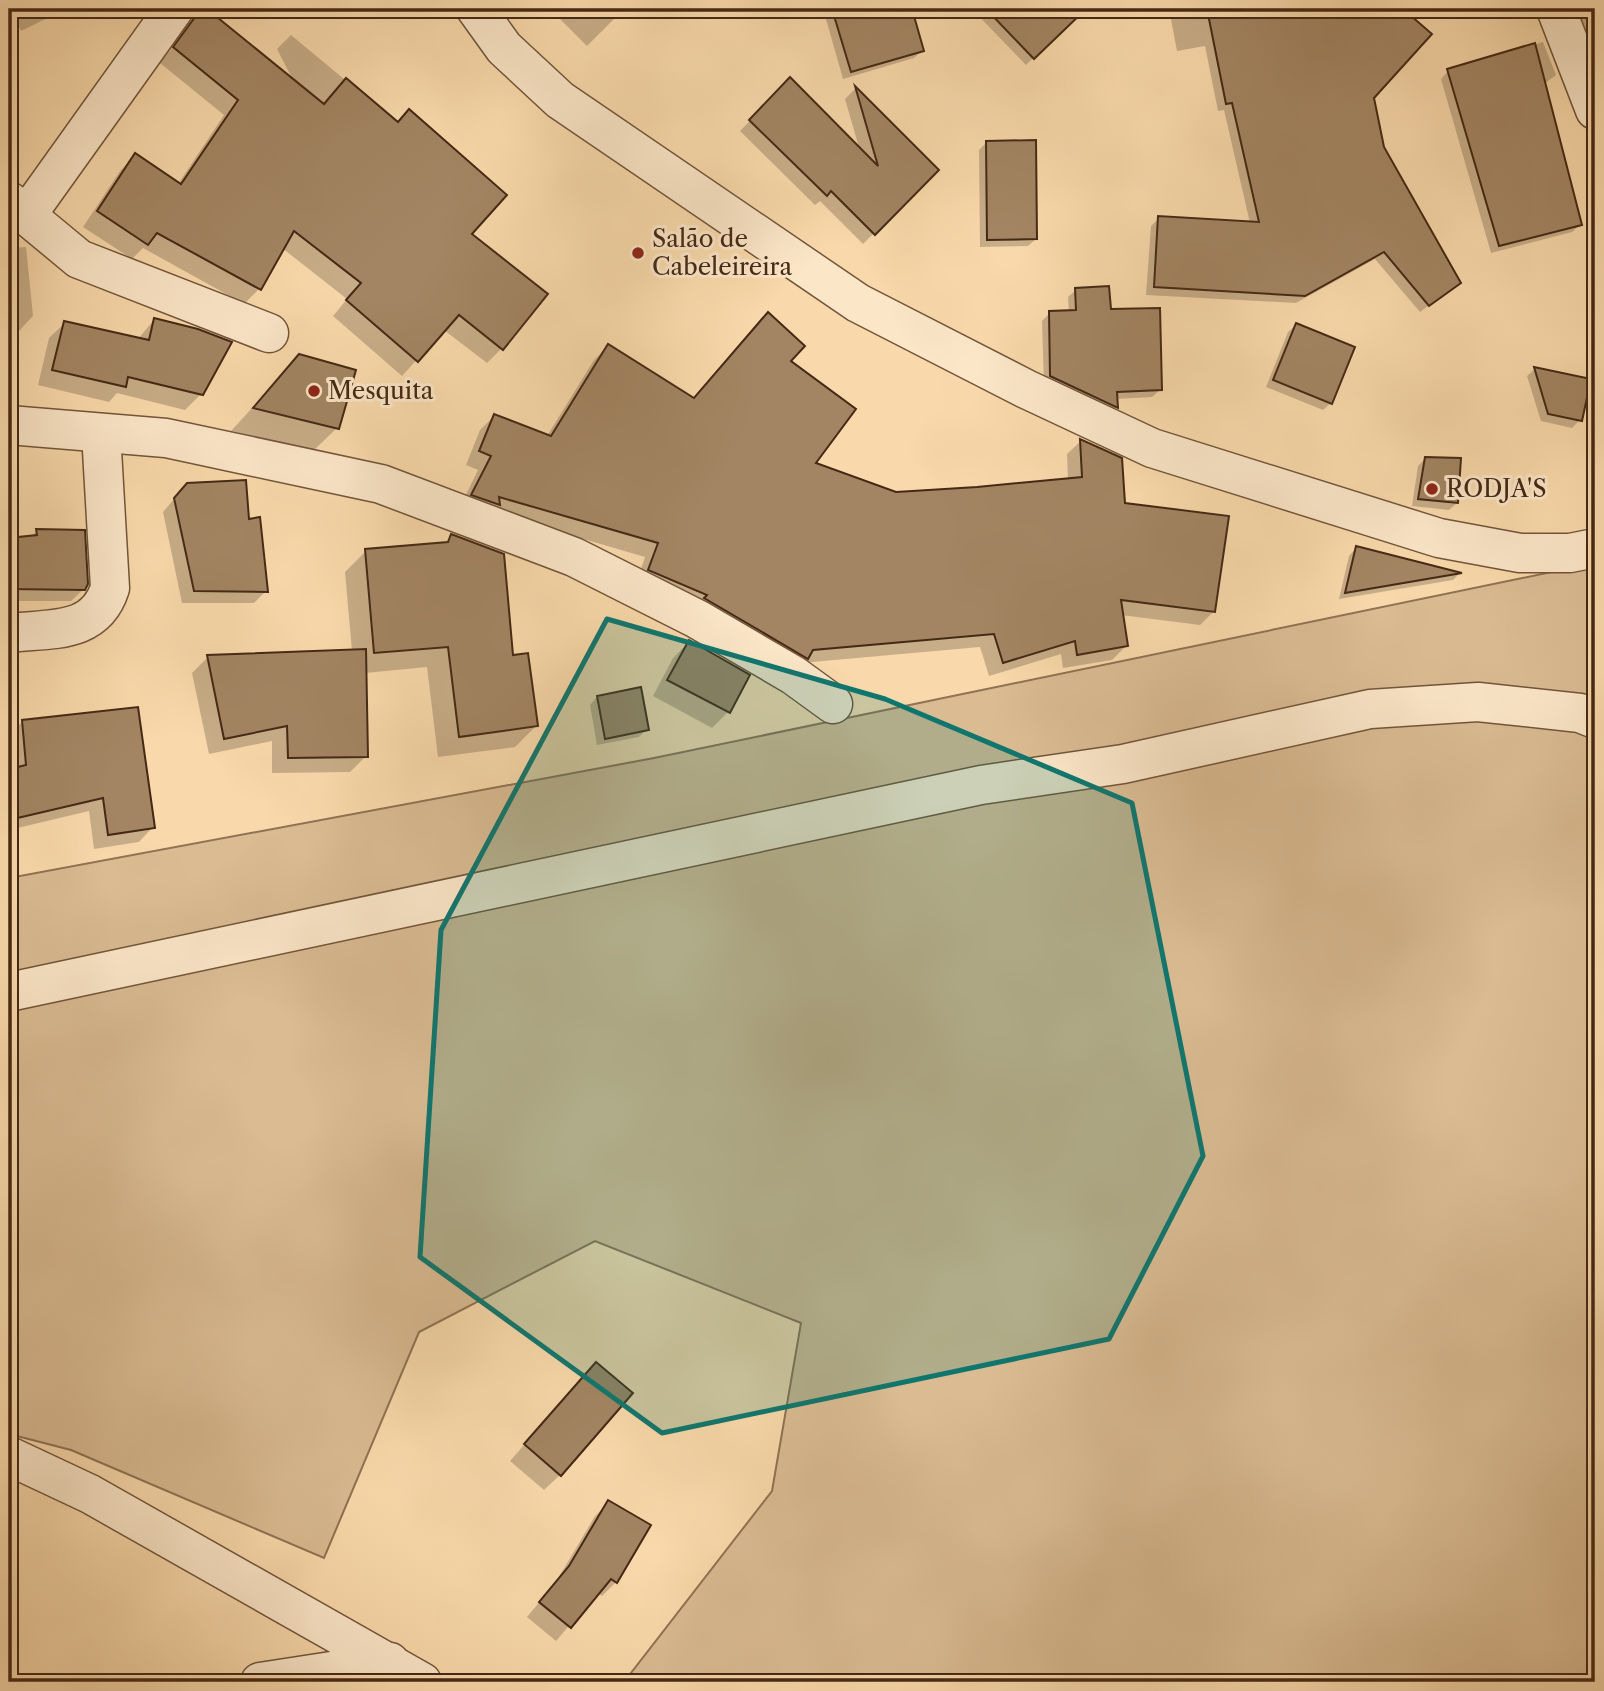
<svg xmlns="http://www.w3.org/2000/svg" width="1604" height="1691" viewBox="0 0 1604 1691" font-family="'Libre Caslon Text',serif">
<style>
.green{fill:#dabb92;stroke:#907254;stroke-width:2}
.shadow{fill:#0003;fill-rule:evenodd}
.building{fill:#a38563;stroke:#452915;stroke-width:2}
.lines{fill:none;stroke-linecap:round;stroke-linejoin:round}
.minor-casing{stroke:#72553a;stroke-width:41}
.minor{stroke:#fbe6c8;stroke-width:38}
.marked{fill:#0f766e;fill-opacity:0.2;stroke:#0f766e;stroke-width:5;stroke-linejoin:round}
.poi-dot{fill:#8f2418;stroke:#fbe6c8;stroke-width:2.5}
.labels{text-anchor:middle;stroke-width:6;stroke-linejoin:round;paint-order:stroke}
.poi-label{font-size:24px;fill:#452915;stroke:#fbe6c8;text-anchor:start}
</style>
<rect width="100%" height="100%" fill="#f9d9ab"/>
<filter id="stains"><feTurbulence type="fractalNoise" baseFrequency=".00286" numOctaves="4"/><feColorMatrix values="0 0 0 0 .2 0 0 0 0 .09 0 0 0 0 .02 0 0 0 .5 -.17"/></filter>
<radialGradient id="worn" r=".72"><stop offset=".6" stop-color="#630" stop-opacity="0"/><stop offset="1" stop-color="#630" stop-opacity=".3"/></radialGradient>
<path class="green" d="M1595 563V1682H624L772 1491 801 1323 595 1241 419 1332 324 1558 71 1450 9 1434V878L654 758Z"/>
<g class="shadow">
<path d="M11 9H66L21 31Z"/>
<path d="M203 9 293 80 277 49 291 35 397 123 470 235 502 348 487 363 444 330 402 376 333 316 347 299 282 248 259 289 244 304 143 248 132 259 83 227 120 171 135 156 178 184 224 115 160 63Z"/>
<path d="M550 9H624L587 46Z"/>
<path d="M827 9H910L922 50 914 58 843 79 824 12Z"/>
<path d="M972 9H1083L1026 65Z"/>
<path d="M1169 9H1400L1429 34 1372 98 1382 148 1459 283 1420 312 1375 259 1296 303 1146 295 1151 226 1159 218 1250 223 1224 110 1218 111 1205 46 1177 51Z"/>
<path d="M1569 9H1595V62Z"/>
<path d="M1543 42 1556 75 1544 84 1580 225 1572 232 1491 253 1441 79 1448 71Z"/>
<path d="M790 80 860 151 845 99 855 89 937 170 863 244 820 201 815 205 740 131Z"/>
<path d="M987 142 1036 239 1028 246 980 247 979 150Z"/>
<path d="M26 247 33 316 18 332 9 333V248Z"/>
<path d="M1076 290 1109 311 1160 390 1152 397 1116 399V407L1109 415 1044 384 1042 321 1050 313 1069 312 1068 297Z"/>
<path d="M154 320 201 394 185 410 117 393 109 402 38 385 49 338 65 323 138 339Z"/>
<path d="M1296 325 1331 403 1323 410 1266 387 1288 332Z"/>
<path d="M608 346 693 400 789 361 813 464 896 494 1068 480 1067 454 1081 441 1124 505 1214 611 1200 625 1121 615 1126 646 1112 660 1063 668 1061 654 989 676 980 647 801 663 636 584 645 557 491 512 459 509 478 470 466 465 480 430 494 416 547 436 594 360ZM502 467 499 498H497Z"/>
<path d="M300 356 337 428 313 451 231 431Z"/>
<path d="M1535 369 1580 420 1572 428 1541 421 1527 376Z"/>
<path d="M1425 459 1457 503 1449 510 1412 506 1418 466Z"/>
<path d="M175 498 247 521 266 591 254 603H182L163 512Z"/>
<path d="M37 531 84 589 71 601H18L9 608V540L30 538Z"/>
<path d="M452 536 511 657 536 726 515 747 438 757 427 667 365 673 366 756 350 772 272 773V741L209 754 192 673 208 657 352 651 345 572 366 551 444 544Z"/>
<path d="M1356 548 1459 574 1453 580 1339 599 1349 556Z"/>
<path d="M689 642 747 676 728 712 712 728 653 696 673 658Z"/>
<path d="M597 697 647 729 639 737 597 745 590 705Z"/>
<path d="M23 721 153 827 139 842 94 849 89 811 9 830V771L12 770 9 736Z"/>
<path d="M581 1380 560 1475 544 1490 510 1461Z"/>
<path d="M609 1502 616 1582 602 1596 597 1593 556 1641 527 1617 556 1582 595 1516Z"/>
</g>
<g class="building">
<path d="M201 9H207L324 104 346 78 398 122 409 109 507 195 472 234 548 294 503 350 459 315 418 362 346 300 361 283 294 231 261 290 157 233 148 245 97 211 135 153 181 184 238 100 173 47Z"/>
<path d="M832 9H912L924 51 851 72Z"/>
<path d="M986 9H1086L1034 59Z"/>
<path d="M1207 9H1403L1432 34 1374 98 1384 147 1461 283 1429 306 1384 252 1305 296 1154 287 1158 216 1259 222 1232 103 1226 104Z"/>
<path d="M1535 43 1582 225 1499 246 1447 69Z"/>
<path d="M790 77 878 166 855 86 939 170 875 235 831 191 827 196 749 120Z"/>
<path d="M1036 140 1037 239 987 240 986 141Z"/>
<path d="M1109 286 1111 309 1160 308 1162 390 1117 392 1118 408 1050 376 1049 311 1076 310 1075 288Z"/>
<path d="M768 312 805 346 791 361 856 409 816 463 896 492 977 487 1082 477 1080 439 1122 458 1125 503 1229 516 1215 612 1121 600 1128 646 1077 655 1075 641 1003 663 994 634 813 650 808 659 704 598 707 595 648 570 658 543 499 497 500 505 471 495 491 456 479 451 494 414 551 436 608 344 694 398Z"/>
<path d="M154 318 198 329 232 342 203 395 128 377 126 387 52 370 64 321 149 340Z"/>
<path d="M1296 323 1355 347 1332 404 1273 380Z"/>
<path d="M299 354 356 370 339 429 253 408Z"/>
<path d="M1534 367 1591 379 1582 421 1548 414Z"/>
<path d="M1425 457 1461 458 1458 503 1418 499Z"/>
<path d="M246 480 249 519 260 517 268 592 194 591 174 498 187 483Z"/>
<path d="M36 529 85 530 88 584 85 590 9 589V538L37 535Z"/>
<path d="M451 534 504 554 513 655 528 653 538 726 459 737 448 647 374 653 365 549 448 542Z"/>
<path d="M1356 546 1462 573 1345 593Z"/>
<path d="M689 640 750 675 730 713 667 680Z"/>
<path d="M366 649 368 757 288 758 287 726 224 739 207 655Z"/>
<path d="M641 687 649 730 605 739 597 696Z"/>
<path d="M138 707 155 828 108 835 103 798 9 820V769L26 765 22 720Z"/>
<path d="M596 1362 633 1393 561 1476 524 1444Z"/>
<path d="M608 1500 651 1525 617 1583 611 1579 571 1628 539 1602 569 1566Z"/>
</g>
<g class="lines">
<g class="minor-casing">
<g id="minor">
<path d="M476 9 504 48 560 100 858 303 1026 389 1152 448 1439 538 1520 553H1570L1595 548"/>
<path d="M1556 9 1595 110"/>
<path d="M9 201 79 259 269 333"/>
<path d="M26 216 174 9"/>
<path d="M9 425 166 438 381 484 574 557 697 619 793 675 833 704"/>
<path d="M9 633C51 628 95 635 110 588L101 433"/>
<path d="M9 992 981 785 1123 764 1370 709 1478 702 1580 713 1595 719"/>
<path d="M9 1456 90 1494 422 1682"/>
<path d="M260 1682 390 1662"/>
</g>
</g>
<use href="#minor" class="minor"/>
</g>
<path class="marked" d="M607 619 885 699 1132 803 1203 1156 1109 1339 662 1433 420 1257 441 930Z"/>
<g class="poi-dot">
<circle cx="638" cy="253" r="7"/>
<circle cx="314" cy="391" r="7"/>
<circle cx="1432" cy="489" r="7"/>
</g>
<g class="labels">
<g class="poi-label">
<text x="652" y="247">Salão de<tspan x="652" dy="28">Cabeleireira</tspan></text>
<text x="328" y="399">Mesquita</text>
<text x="1446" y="497">RODJA'S</text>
</g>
</g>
<rect width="1604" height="1691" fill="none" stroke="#f9d9ab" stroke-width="35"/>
<rect x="10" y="10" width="1583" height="1670" fill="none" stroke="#452915" stroke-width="3.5"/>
<rect x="18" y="18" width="1569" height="1656" fill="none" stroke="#452915" stroke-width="2"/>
<rect width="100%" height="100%" filter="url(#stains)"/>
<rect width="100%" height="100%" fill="url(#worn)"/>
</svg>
